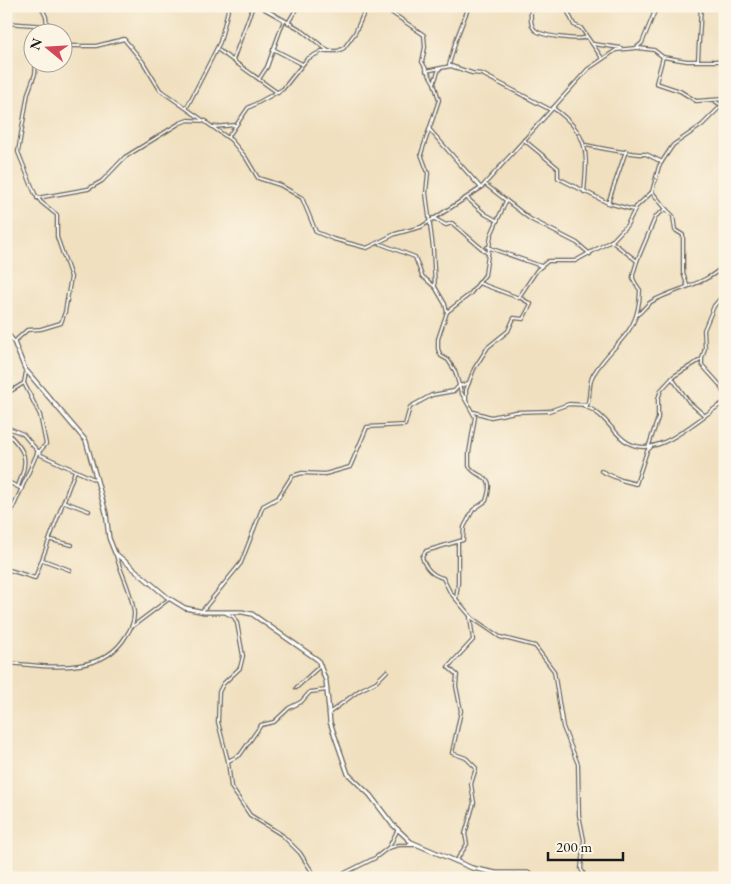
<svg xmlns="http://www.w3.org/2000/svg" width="731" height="884" viewBox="0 0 731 884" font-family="'EB Garamond',serif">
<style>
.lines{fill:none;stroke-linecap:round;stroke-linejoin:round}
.street-casing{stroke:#666155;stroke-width:4.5}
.secondary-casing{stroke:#666155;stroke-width:5.5}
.street{stroke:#fff;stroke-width:2}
.secondary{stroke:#fff;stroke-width:3}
</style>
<rect width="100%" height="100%" fill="#fcf5e5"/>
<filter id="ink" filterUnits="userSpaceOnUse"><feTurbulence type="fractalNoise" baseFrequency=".02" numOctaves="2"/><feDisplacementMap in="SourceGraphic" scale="10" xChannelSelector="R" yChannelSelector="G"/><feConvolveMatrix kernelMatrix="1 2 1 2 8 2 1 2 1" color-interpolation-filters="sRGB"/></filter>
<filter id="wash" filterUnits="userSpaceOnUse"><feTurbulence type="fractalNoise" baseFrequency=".0096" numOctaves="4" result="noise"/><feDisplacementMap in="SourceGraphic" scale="20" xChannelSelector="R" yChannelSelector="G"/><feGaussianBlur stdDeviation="1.12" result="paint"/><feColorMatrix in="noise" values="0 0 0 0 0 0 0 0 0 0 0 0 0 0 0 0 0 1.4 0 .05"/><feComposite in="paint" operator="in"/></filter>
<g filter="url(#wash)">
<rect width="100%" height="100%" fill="#f0e0c0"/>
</g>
<g filter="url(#ink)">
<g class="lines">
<g class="street-casing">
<g id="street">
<path d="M41 6 46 17 48 32"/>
<path d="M259 6 300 29 327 50"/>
<path d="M382 6 424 35 425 47 422 62 434 83 439 100 421 154 428 173 426 193 433 248 435 287 445 304 447 312 438 339V349L441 356 448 360 455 371 461 392 475 417 469 453V466C479 482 496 470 486 501L473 510 464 527 463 540 426 551 422 557C425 568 432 575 443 578L450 592 472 618 500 637 535 646 554 671 563 727 578 764 579 815 584 840 581 869 586 878"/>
<path d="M531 6C531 13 529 25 535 30 541 36 579 41 586 37"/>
<path d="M561 6 568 12 574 25 581 28 602 58"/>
<path d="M6 23 48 26"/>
<path d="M288 23 298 6"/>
<path d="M593 44 621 48"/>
<path d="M62 46H96L124 39 143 62 160 90 231 140 246 158 258 178 280 185 302 198 316 232 333 239 367 248 395 234 421 227 481 188 588 69 616 50 636 48 642 43 657 6"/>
<path d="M638 48 654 50 663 57 687 61H721L725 57"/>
<path d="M217 49 278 93"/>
<path d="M273 49 302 64"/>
<path d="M663 57 656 83 680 91 696 101 725 99"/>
<path d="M233 60 253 6"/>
<path d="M698 60 701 6"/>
<path d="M449 65 456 40 469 6"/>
<path d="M426 71 451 66 472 73 482 74 551 110"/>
<path d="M259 79 267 67 284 20"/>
<path d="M434 83 439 69"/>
<path d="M716 102 725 107"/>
<path d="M187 107 220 42 229 6"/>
<path d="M553 108C589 133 588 152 584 192"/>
<path d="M213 127 236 125"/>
<path d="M430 130 481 188"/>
<path d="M228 137 248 108 283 89 307 59 322 51H338L344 48 355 33 367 6"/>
<path d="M524 140 558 168V178L608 203 634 210"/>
<path d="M586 145C599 148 636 155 646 154L662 162"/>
<path d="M485 184 530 219 577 243 590 254"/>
<path d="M37 198 88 189 102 181 125 157 180 123 188 120 206 121"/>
<path d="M467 198 485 214 496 220"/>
<path d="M608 203 626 151"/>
<path d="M666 209 673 216 675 230 683 235V272L687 285"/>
<path d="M433 218 446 225 452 223 487 253"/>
<path d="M381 244 415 257 422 276 435 287"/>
<path d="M487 247 541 266"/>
<path d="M637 261 656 216 666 209 652 192"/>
<path d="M479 283 519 298"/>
<path d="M725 293 714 306 704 330 705 348 702 359V365L720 385 725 397"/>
<path d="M447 312 470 294 485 275 491 235 506 201"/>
<path d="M637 315C643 311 646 305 651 302 673 289 709 284 725 264"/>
<path d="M14 342 27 330 41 329 61 323 65 312 71 277 57 237V215L41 202 35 194 18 152 28 93 35 74 36 62"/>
<path d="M672 378 689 402 704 415"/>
<path d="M24 383 40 415 46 444 39 452"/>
<path d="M460 386 469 383"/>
<path d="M6 394 24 383 26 372"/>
<path d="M466 400V390L474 369 488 347 508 331 514 318 523 319 531 304 519 297 537 270 548 261H575L613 240 627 225 636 207 652 192 659 166 673 145 702 125 725 102"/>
<path d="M584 406C604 413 609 428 624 440 655 465 699 416 725 402"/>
<path d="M474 412 491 417 515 412 549 411 569 404 587 405C591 396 588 384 593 375 614 340 639 337 640 290 629 275 633 277 637 261L611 241"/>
<path d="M6 427 23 434 41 455 96 480"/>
<path d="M6 432C27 451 29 460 18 486"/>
<path d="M648 448 658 418V399L661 390 674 376 702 359"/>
<path d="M601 471 621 480 636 484 647 451 651 447"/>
<path d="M6 481 22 489"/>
<path d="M65 502 89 511"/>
<path d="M6 524 38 451"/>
<path d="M51 540 72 545"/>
<path d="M43 560 70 570"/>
<path d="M6 569 35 578 75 471"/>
<path d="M456 599 458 583V543"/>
<path d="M202 611 241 563 263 506 278 498 292 476 302 473 325 474 350 467 367 427 405 425 410 407 432 395 454 391 460 385"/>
<path d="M226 613 234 617 237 623 243 656 240 668 223 684 219 692 218 722 228 761 231 787 250 815 282 835 300 853 316 878"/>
<path d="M133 626 169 599"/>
<path d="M6 663C46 666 102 677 126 636 131 629 134 623 134 614 133 594 121 574 116 555"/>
<path d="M296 688 321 665"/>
<path d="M329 713 360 690 376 682 387 671"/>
<path d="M228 761 240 755 261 725 274 722 289 708 301 702 310 692 327 690"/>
<path d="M389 847 398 829"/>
<path d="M456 861 467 844 465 834 474 803 471 784 476 768 466 758 452 753 461 711 456 686 457 675 448 667 473 640 470 617"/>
<path d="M335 878 375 858 388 848 399 845H416"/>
<path d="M495 878 496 873"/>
</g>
</g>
<g class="secondary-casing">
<path id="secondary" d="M6 332 14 342 25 369 86 441 106 513 109 538 115 553 167 597 185 608 204 612H242L252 614 318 660 326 681 330 722 348 774 370 795 392 824 411 842 472 868 496 873H528L536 878"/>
</g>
<use href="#street" class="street"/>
<use href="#secondary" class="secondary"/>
</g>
</g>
<rect width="731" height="884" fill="none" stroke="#fcf5e5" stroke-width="25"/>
<g transform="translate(48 48) rotate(288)"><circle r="24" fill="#fcf5e5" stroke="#a29e95"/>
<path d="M0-4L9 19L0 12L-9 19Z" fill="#d1495b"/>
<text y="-8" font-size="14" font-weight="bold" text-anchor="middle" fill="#1c1c1c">N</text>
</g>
<path d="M548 852v8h75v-8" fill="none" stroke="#1c1c1c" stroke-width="2.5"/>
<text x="556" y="852" font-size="15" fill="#1c1c1c" stroke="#fcf5e5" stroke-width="4" paint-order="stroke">200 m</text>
</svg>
